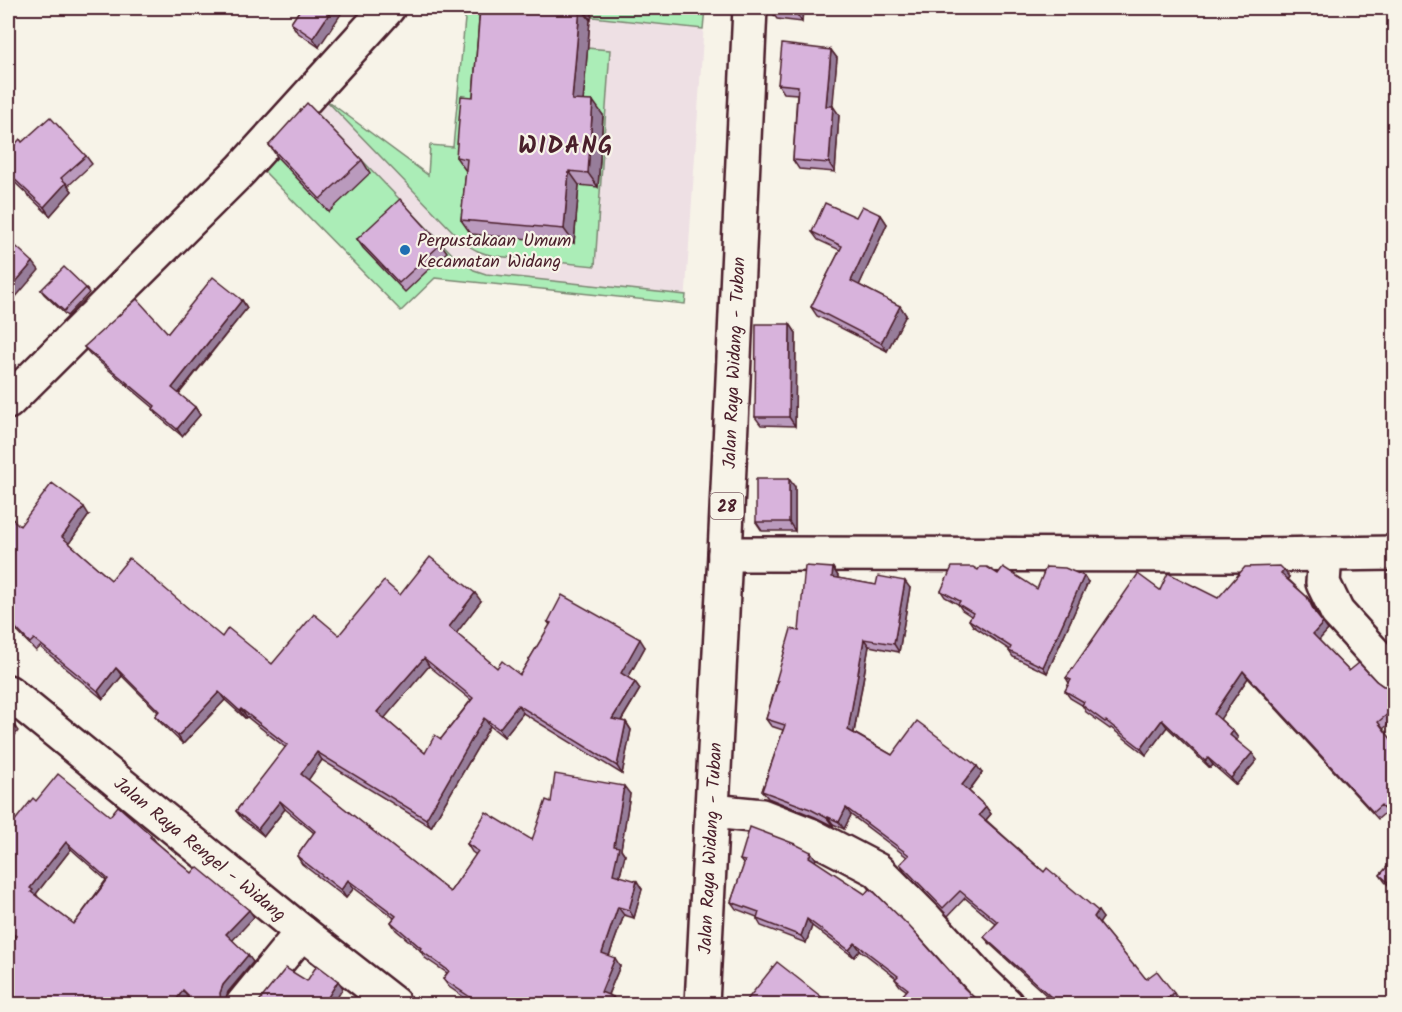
<svg xmlns="http://www.w3.org/2000/svg" width="1402" height="1012" viewBox="0 0 1402 1012" font-family="Kalam,sans-serif">
<style>
.built{fill:#eee0e4}
.green{fill:#abedb7;stroke:#7a8671;stroke-width:1.5}
.lines{fill:none;stroke-linecap:round;stroke-linejoin:round}
.minor-casing{stroke:#4a1f2b;stroke-width:38}
.highway-casing{stroke:#4a1f2b;stroke-width:38}
.minor{stroke:#f7f3e8;stroke-width:33}
.highway{stroke:#f7f3e8;stroke-width:33}
.wall{fill:#ba9abd;stroke:#4a1f2b;stroke-width:1.5;fill-rule:evenodd}
.shaded-wall{fill:#977d9a;stroke:#4a1f2b;stroke-width:1.5}
.building{fill:#d8b3dc;stroke:#4a1f2b;stroke-width:1.5;fill-rule:evenodd}
.poi-dot{fill:#1f6fb2;stroke:#f7f3e8;stroke-width:2}
.labels{text-anchor:middle;stroke-width:4.5;stroke-linejoin:round;paint-order:stroke}
.shield{fill:#f7f3e8;stroke:#7e5f64;stroke-width:1.5}
.shield-label{font-size:16px;font-weight:bold;fill:#4a1f2b}
.poi-label{font-size:18px;fill:#4a1f2b;stroke:#f7f3e8;text-anchor:start}
.street-label{font-size:18px;fill:#4a1f2b;stroke:#f7f3e8}
.district-label{font-size:24px;font-weight:bold;letter-spacing:1.5px;fill:#4a1f2b;stroke:#f7f3e8}
</style>
<rect width="100%" height="100%" fill="#f7f3e8"/>
<filter id="ink" filterUnits="userSpaceOnUse"><feTurbulence type="fractalNoise" baseFrequency=".0167" numOctaves="2"/><feDisplacementMap in="SourceGraphic" scale="12" xChannelSelector="R" yChannelSelector="G"/><feConvolveMatrix kernelMatrix="1 2 1 2 8 2 1 2 1" color-interpolation-filters="sRGB"/></filter>
<g filter="url(#ink)">
<path class="built" d="M466 8H705L685 304 435 278 401 311 257 164 325 99 428 175 430 145 453 147Z"/>
<g class="green">
<path d="M466 8H505L504 41 610 50 595 266 495 256C482 254 474 250 463 242L325 99 428 175 430 145 453 147Z"/>
<path d="M510 8H705L703 29Z"/>
<path d="M314 110 454 256 474 270 486 274 686 295 685 304 435 278 401 311 257 164Z"/>
</g>
<g class="lines">
<g class="minor-casing">
<g id="minor">
<path d="M8 402 241 170 388 8"/>
<path d="M725 554 1261 555 1394 553"/>
<path d="M1325 554 1323 583 1337 612 1394 675"/>
<path id="s1" d="M8 692 302 932 394 1004"/>
<path d="M712 811 762 816 808 834 877 870 926 919 983 982 1006 1004"/>
<path d="M243 1004 302 932"/>
</g>
</g>
<g class="highway-casing">
<g id="highway">
<path id="s2" d="M702 1004 725 554 750 8"/>
</g>
</g>
<use href="#minor" class="minor"/>
<use href="#highway" class="highway"/>
</g>
<g class="wall">
<path d="M301 8 319 47 297 32 291 23Z"/>
<path d="M480 8H593L591 20H590L583 101 603 115 598 187 579 185 574 243 471 234 461 220 466 171 456 157 473 97Z"/>
<path d="M772 8H803L802 22 777 19 771 11Z"/>
<path d="M831 50 837 58 832 106 839 115 835 172 799 169 793 160 797 94 784 93 778 84Z"/>
<path d="M22 142 86 156 92 164 68 186 72 191 50 216 8 176V152Z"/>
<path d="M269 145 362 160 370 173 329 212 278 158Z"/>
<path d="M881 215 887 224 859 285 900 306 906 315 887 351 817 316 811 307 840 250 818 240 812 232 856 217Z"/>
<path d="M357 239 441 244 447 252 405 292 363 248Z"/>
<path d="M86 288 89 293 67 316 44 294 41 290Z"/>
<path d="M242 300 247 308 179 394 195 407 200 415 182 436 158 416 153 409 154 408 90 354 84 347 168 333Z"/>
<path d="M790 324 796 333 795 426 761 425 755 417Z"/>
<path d="M795 487V531H762L756 522Z"/>
<path d="M8 515 20 526 89 515 69 543 111 580 222 637 272 664 339 635 400 595 481 601 456 633 497 668 520 675 550 625 548 622 645 647 628 678 635 682 640 689 621 721 626 722 631 730 622 774 523 713 504 737 490 726 431 827 322 760 308 780 450 892 476 855 472 852 467 844 532 840 551 802 630 794 621 849 625 855 620 876 642 889 634 918 624 915 609 956 620 966 608 995 613 997 618 1005H466L468 1000 449 987 443 979 447 973 425 958 420 950 396 930 391 922 394 918 354 888 346 898 302 864 297 856 314 833 285 809 264 836 242 819 236 811 286 748 247 717 245 718 225 700 183 744 161 723 155 716 158 712 122 676 103 699 40 647 36 651 8 622V608L12 604 8 600ZM429 666 471 700 441 739 425 753 384 718Z"/>
<path d="M833 568 838 576 837 578 876 585 910 588 899 652 869 646 854 733 892 755 982 773 969 791 986 807 991 814 986 820 1044 872 1103 918 1099 923 1134 966 1146 979 1174 993 1179 1000 1173 1005H1057L990 944 984 937 996 924 965 898 948 916 905 872 900 864 907 857 851 815 844 829 833 824V826L815 817 768 798 762 791 783 730 771 726 766 719 777 682 776 681 799 631Z"/>
<path d="M978 570 998 574 1037 589 1088 582 1047 673 1013 657 1009 651 1010 650 973 626 969 620 971 616 962 610 958 604 945 597 941 591Z"/>
<path d="M1289 577 1288 579 1307 597 1312 604 1319 618 1328 630 1319 640 1349 671 1376 681 1395 694V719L1383 729 1386 812 1378 819 1248 678 1220 719 1233 731 1238 738 1236 740 1257 760 1236 785 1213 765 1210 768 1167 727 1146 755 1111 728 1110 729 1086 712 1082 705 1070 698 1065 691 1069 683 1066 678 1160 590 1218 598Z"/>
<path d="M36 801 110 816 151 835 156 842 192 873 249 910 254 917 232 940 253 962 228 992 225 1000V1005H195L188 998 183 1005H14L8 999V946L15 937 8 932V826L9 828ZM71 849 106 880 74 924 38 897 36 894Z"/>
<path d="M1395 858V891L1385 882 1380 875Z"/>
<path d="M816 859 815 861 964 988 907 991 900 986 895 979 896 978 860 950 854 957 812 926 806 943 761 926 757 919V917L736 909 731 902 744 865 740 860Z"/>
</g>
<g class="shaded-wall">
<path d="M333 8H345L319 47 313 38Z"/>
<path d="M580 8H581L590 20 582 114 572 100Z"/>
<path d="M583 8H593L591 20Z"/>
<path d="M797 8H803L802 22 796 13Z"/>
<path d="M831 50 837 58 832 114 826 106Z"/>
<path d="M593 101 603 115 598 187 588 173Z"/>
<path d="M833 106 839 115 835 172 829 163Z"/>
<path d="M569 171 579 185 574 243 564 229Z"/>
<path d="M66 183 72 191 50 216 44 207Z"/>
<path d="M881 215 887 224 857 290 851 281Z"/>
<path d="M33 262 39 270 8 306V291Z"/>
<path d="M242 300 247 308 177 395 172 388Z"/>
<path d="M900 306 906 315 887 351 881 343Z"/>
<path d="M790 324 796 333 795 426 789 417Z"/>
<path d="M195 407 200 415 182 436 177 429Z"/>
<path d="M789 479 795 487V531L789 522Z"/>
<path d="M84 507 89 515 68 545 62 537Z"/>
<path d="M833 568 838 576 837 585 832 577Z"/>
<path d="M1284 570 1289 577 1286 581 1281 574Z"/>
<path d="M1084 576 1088 582 1047 673 1043 667Z"/>
<path d="M905 581 910 588 899 652 894 644Z"/>
<path d="M475 593 481 601 455 635 449 627Z"/>
<path d="M1307 597 1312 604 1320 620 1315 613Z"/>
<path d="M1323 623 1328 630 1318 641 1313 634Z"/>
<path d="M640 639 645 647 626 681 621 673Z"/>
<path d="M864 639 869 646 853 737 848 730Z"/>
<path d="M424 658 429 666 383 720 377 712Z"/>
<path d="M116 668 122 676 103 699 98 691Z"/>
<path d="M1243 671 1248 678 1219 721 1214 714Z"/>
<path d="M635 682 640 689 617 727 612 719Z"/>
<path d="M219 692 225 700 183 744 178 736Z"/>
<path d="M518 705 523 713 504 737 499 729Z"/>
<path d="M241 709 247 717 245 718 240 711Z"/>
<path d="M484 718 490 726 431 827 426 819Z"/>
<path d="M1162 720 1167 727 1146 755 1141 748Z"/>
<path d="M626 722 631 730 622 774 617 766Z"/>
<path d="M13 724 18 731 8 745V731Z"/>
<path d="M1233 731 1238 738 1235 742 1230 735Z"/>
<path d="M317 752 322 760 307 782 301 774Z"/>
<path d="M1252 753 1257 760 1236 785 1231 778Z"/>
<path d="M1208 758 1213 765 1210 768 1205 761Z"/>
<path d="M977 766 982 773 967 793 962 785Z"/>
<path d="M624 786 630 794 621 849 625 855 618 882 613 874 614 846Z"/>
<path d="M280 801 285 809 264 836 258 829Z"/>
<path d="M986 807 991 814 984 822 979 815Z"/>
<path d="M846 808 851 815 844 829 839 822Z"/>
<path d="M828 817 833 824V826L827 818Z"/>
<path d="M66 842 71 849 36 894 38 897 31 892 30 888Z"/>
<path d="M811 852 816 859 814 863 809 857Z"/>
<path d="M348 880 354 888 346 898 341 890Z"/>
<path d="M637 881 642 889 634 918 629 910Z"/>
<path d="M618 907 624 915 607 961 602 953Z"/>
<path d="M249 910 254 917 231 942 226 934Z"/>
<path d="M1098 911 1103 918 1099 924 1094 917Z"/>
<path d="M807 919 812 926 806 943 801 936Z"/>
<path d="M855 943 860 950 854 957 849 950Z"/>
<path d="M248 955 253 962 228 992 225 1000V1005H221L220 993 223 985Z"/>
<path d="M615 958 620 966 606 999 601 992Z"/>
<path d="M338 981 343 988 333 1005 328 997Z"/>
<path d="M183 990 188 998 183 1005H173Z"/>
<path d="M613 997 618 1005H609Z"/>
</g>
<g class="building">
<path d="M301 8H333L313 38 291 23Z"/>
<path d="M480 8H580L572 100 593 101 588 173 569 171 564 229 461 220 467 159 456 157 461 96 473 97Z"/>
<path d="M772 8H797L796 13 771 11Z"/>
<path d="M782 44 831 50 826 106H833L829 163 793 160 798 86 778 84Z"/>
<path d="M307 103 362 160 320 199 269 145Z"/>
<path d="M50 117 86 156 61 178 66 183 44 207 8 173V152L20 139 22 142Z"/>
<path d="M400 199 441 244 399 283 357 239Z"/>
<path d="M825 203 856 217 862 206 881 215 851 281 900 306 881 343 811 307 842 246 812 232Z"/>
<path d="M8 239 33 262 8 291Z"/>
<path d="M64 267 86 288 64 311 41 290Z"/>
<path d="M213 277 242 300 172 388 195 407 177 429 153 409 155 406 84 347 137 299 168 333Z"/>
<path d="M756 324H790L789 417H755Z"/>
<rect x="756" y="479" width="33" height="43"/>
<path d="M52 483 84 507 62 537 111 580 129 558 222 637 228 628 272 664 314 614 339 635 384 581 400 595 430 557 475 593 449 627 497 668 502 661 520 675 551 623 548 622 562 595 640 639 621 673 635 682 612 719 626 722 617 766 518 705 499 729 484 718 426 819 317 752 301 774 450 892 478 851 467 844 486 812 532 840 546 800 551 802 555 774 624 786 614 846 619 847 613 874 637 881 629 910 618 907 602 953 615 958 601 992 613 997 609 1005H466L470 997 443 979 449 971 420 950 421 948 391 922 396 916 348 880 341 890 297 856 315 831 280 801 258 829 236 811 287 745 241 709 240 711 219 692 178 736 155 716 159 711 116 668 98 691 34 639 30 643 8 620V608L13 603 8 598V515L20 526ZM424 658 473 698 441 739 435 735 425 753 377 712Z"/>
<path d="M805 566 833 568 832 577 876 585 878 576 905 581 894 644 864 639 848 730 892 755 917 721 977 766 962 785 986 807 979 815 1044 872 1047 868 1098 911 1094 917 1134 966 1135 965 1146 979 1157 971 1174 993 1158 1005H1060L984 937 998 922 960 891 943 908 900 864 909 855 846 808 839 822 828 817 827 818 810 809 762 791 785 725 766 719 778 681H776L791 629 799 631Z"/>
<path d="M1280 566 1284 570 1281 574 1307 597 1315 613 1323 623 1313 634 1349 671 1359 663 1376 681 1383 686H1388L1395 694V708L1378 722 1395 744V823L1381 805 1373 812 1243 671 1214 714 1233 731 1230 735 1252 753 1231 778 1208 758 1205 761 1162 720 1141 748 1106 721 1105 722 1082 705 1084 702 1065 691 1071 680 1066 678 1138 574 1160 590 1168 573 1218 598 1245 567Z"/>
<path d="M952 567H973L978 570 980 567H987L998 574 1003 567 1037 589 1046 567 1065 568 1084 576 1043 667 1009 651 1011 647 969 620 973 613 958 604 960 601 941 591Z"/>
<path d="M8 720 13 724 8 731Z"/>
<path d="M58 774 110 816 118 806 151 835 150 837 192 873 197 867 249 910 226 934 248 955 223 985 220 993 221 1005H198L183 990 173 1005H18L8 996V946L16 936 12 933 13 932 8 928V864L9 862 8 860V826L9 828 33 798 36 801ZM66 842 108 879 74 924 31 892 33 890 30 888Z"/>
<path d="M750 827 795 844 811 852 809 857 865 894 869 889 875 893 908 925 964 988 982 1005H894L908 989 895 979 898 976 855 943 849 950 807 919 801 936 757 919 759 912 731 902 745 861 740 860Z"/>
<path d="M1395 858V888L1380 875Z"/>
<path d="M777 962 828 1002 825 1005H753L747 1000Z"/>
<path d="M317 965 338 981 328 997 338 1005H256L286 968 307 981Z"/>
</g>
</g>
<circle class="poi-dot" cx="405" cy="250" r="6"/>
<g class="labels">
<rect class="shield" x="710.5" y="493" width="33" height="26" rx="4.5"/>
<g class="shield-label">
<text x="727" y="512">28</text>
</g>
<g class="poi-label">
<text x="417" y="246">Perpustakaan Umum<tspan x="417" dy="21">Kecamatan Widang</tspan></text>
</g>
<g class="street-label">
<text dy="6" stroke="none"><textPath href="#s2" startOffset="642">Jalan Raya Widang - Tuban</textPath></text>
<text dy="6" stroke="none"><textPath href="#s2" startOffset="156">Jalan Raya Widang - Tuban</textPath></text>
<text dy="6" stroke="none"><textPath href="#s1" startOffset="248">Jalan Raya Rengel - Widang</textPath></text>
</g>
<g class="district-label">
<text x="566" y="153">WIDANG</text>
</g>
</g>
<rect width="1402" height="1012" fill="none" stroke="#f7f3e8" stroke-width="30"/>
<rect x="15" y="15" width="1372" height="982" fill="none" stroke="#4a1f2b" stroke-width="2" filter="url(#ink)"/>
</svg>
